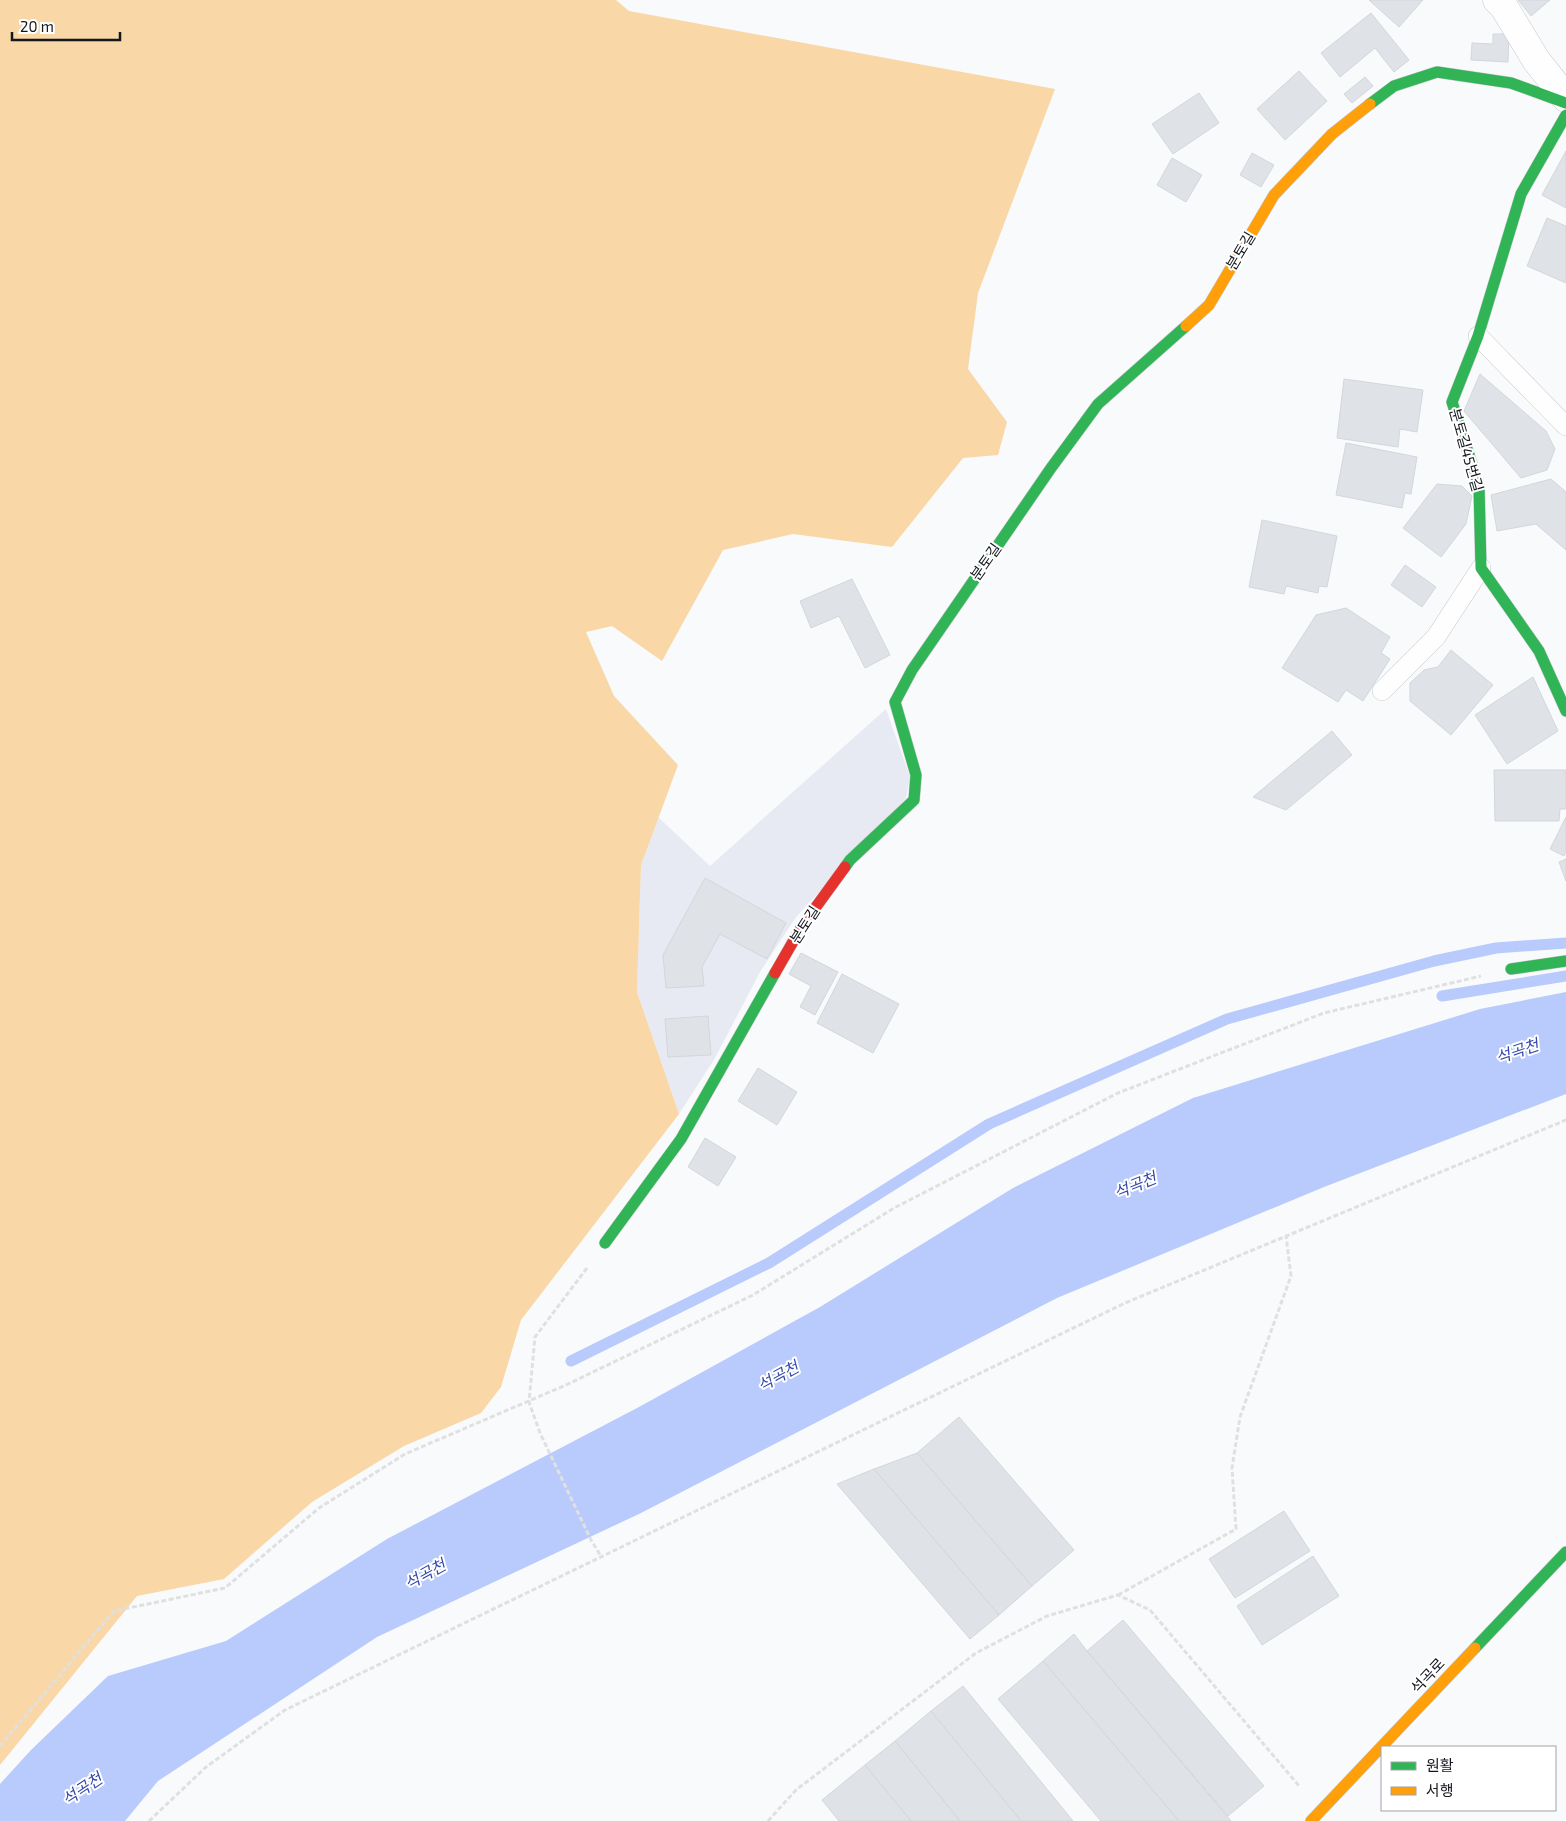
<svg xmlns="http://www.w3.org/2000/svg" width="1566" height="1821" viewBox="0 0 1566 1821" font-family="'Exo 2','Noto Sans KR',sans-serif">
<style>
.built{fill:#e7eaf2}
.forest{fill:#f9d7a6}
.water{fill:#b9cafc}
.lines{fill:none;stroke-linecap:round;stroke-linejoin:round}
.stream{stroke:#b9cafc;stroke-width:11}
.building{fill:#dfe2e6;stroke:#d3d6db}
.lane-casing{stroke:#c6c8cd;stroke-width:20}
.street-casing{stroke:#c6c8cd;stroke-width:29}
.fast-casing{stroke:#c6c8cd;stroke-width:12}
.slow-casing{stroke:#c6c8cd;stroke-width:12}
.jam-casing{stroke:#c6c8cd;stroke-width:12}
.path{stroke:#e0e0e1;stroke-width:3;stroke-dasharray:5 2.5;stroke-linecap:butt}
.lane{stroke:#fefeff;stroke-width:19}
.street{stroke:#fefeff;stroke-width:28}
.fast{stroke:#30b455;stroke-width:11}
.slow{stroke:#ff9f0a;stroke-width:11}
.jam{stroke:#e5322d;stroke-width:11}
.labels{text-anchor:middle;stroke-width:4;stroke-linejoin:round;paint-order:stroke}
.street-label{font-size:15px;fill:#14171e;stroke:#fff}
.water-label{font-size:16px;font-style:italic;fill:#3348ab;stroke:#fff}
</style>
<rect width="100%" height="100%" fill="#f8fafc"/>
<path class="built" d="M886 709 910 777 906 798 796 917 760 972 715 1058 679 1114 637 992 641 865 658 817 710 866Z"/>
<path class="forest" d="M0 0H616L629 11 1055 89 978 293 968 369 1007 422 998 455 963 458 892 547 793 534 723 550 662 661 612 626 586 632 614 696 678 765 641 865 637 992 679 1114 521 1320 501 1387 481 1413 404 1446 312 1502 224 1579 137 1596 0 1765Z"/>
<path class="water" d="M1566 992V1094L1324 1187 1057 1298 641 1513 377 1637 158 1781 125 1821H0V1784L31 1750 108 1676 226 1641 387 1539 639 1407 820 1307 1013 1188 1193 1098 1480 1009Z"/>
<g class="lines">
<g class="stream">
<path d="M1442 996 1566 976"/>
<path d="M571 1361 769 1263 989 1124 1227 1019 1434 961 1496 948 1566 943"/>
</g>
</g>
<g class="building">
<path d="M1369 0H1423L1399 27Z"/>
<path d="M1518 0H1550L1531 16Z"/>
<path d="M1371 13 1409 60 1394 72 1375 48 1340 77 1321 53Z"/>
<path d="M1493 34H1509L1508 62 1471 60 1472 43 1493 44Z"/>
<path d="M1299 71 1327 101 1285 140 1257 109Z"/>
<path d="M1365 77 1373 86 1352 103 1344 94Z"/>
<path d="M1199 93 1219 123 1173 154 1152 124Z"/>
<path d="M1566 151V208L1542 195Z"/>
<path d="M1252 153 1274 165 1261 187 1240 175Z"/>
<path d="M1172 158 1202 175 1186 202 1157 185Z"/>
<path d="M1547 218 1566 226V283L1527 266Z"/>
<path d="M1480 374 1546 431 1555 449 1547 470 1521 478 1464 411Z"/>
<path d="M1344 379 1423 390 1417 432 1400 429 1398 447 1337 438Z"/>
<path d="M1346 443 1417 457 1411 494 1405 493 1402 508 1336 495Z"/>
<path d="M1551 479 1566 492V550L1536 524 1497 531 1491 495Z"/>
<path d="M1437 484 1462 486 1472 496 1466 524 1441 557 1403 528Z"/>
<path d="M1262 520 1337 536 1327 587 1319 586 1318 593 1286 586 1284 594 1249 587Z"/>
<path d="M1405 565 1436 587 1422 607 1391 585Z"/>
<path d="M852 579 890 655 865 668 839 616 811 628 800 601Z"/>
<path d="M1346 608 1390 637 1381 653 1390 659 1363 701 1346 690 1338 702 1282 668 1316 615Z"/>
<path d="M1451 650 1493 685 1451 735 1410 701V683L1424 670 1438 667Z"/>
<path d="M1533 677 1558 731 1507 764 1475 715Z"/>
<path d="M1332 731 1352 755 1286 810 1253 797Z"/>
<path d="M1494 770H1566V809H1560L1559 821H1495Z"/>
<path d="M1566 817V852L1564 856 1550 849Z"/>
<path d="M1566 859V881L1559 862Z"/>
<path d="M705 878 786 923 767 959 720 934 702 967 704 986 666 988 663 955Z"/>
<path d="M801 953 838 972 815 1015 800 1007 811 986 789 974Z"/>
<path d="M842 974 899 1004 873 1053 817 1023Z"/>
<path d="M708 1016 711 1055 668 1057 665 1019Z"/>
<path d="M758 1068 797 1092 777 1125 738 1101Z"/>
<path d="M705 1138 736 1157 718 1186 688 1167Z"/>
<path d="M959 1417 1074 1550 1032 1586 917 1453Z"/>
<path d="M917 1453 1032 1586 999 1615 874 1469Z"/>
<path d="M874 1469 999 1615 970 1639 837 1484Z"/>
<path d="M1284 1511 1310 1551 1235 1598 1209 1559Z"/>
<path d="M1313 1556 1339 1596 1262 1645 1237 1606Z"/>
<path d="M1123 1620 1264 1786 1228 1816 1087 1651Z"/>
<path d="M1074 1634 1087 1651 1231 1821H1179L1043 1661Z"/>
<path d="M1043 1661 1179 1821H1101L998 1699Z"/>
<path d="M963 1686 1073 1821H1021L931 1711Z"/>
<path d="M931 1711 1021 1821H960L895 1741Z"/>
<path d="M895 1741 960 1821H911L865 1765Z"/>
<path d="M865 1765 911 1821H839L822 1800Z"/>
</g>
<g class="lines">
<g class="lane-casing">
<g id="lane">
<path d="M1478 336 1566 426"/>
<path d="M1382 691 1436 637 1481 568"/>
</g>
</g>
<g class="street-casing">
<path id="street" d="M1497 0 1504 7 1536 60 1566 98"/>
</g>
<g class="fast-casing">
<g id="fast">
<path d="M1370 104 1394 86 1437 72 1511 83 1566 103"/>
<path d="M1566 115 1521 194 1478 336 1452 402 1479 486 1481 568 1539 651 1566 711"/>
<path d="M845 867 850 860 914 800 916 775 895 702 912 670 1051 468 1098 404 1186 326"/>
<path d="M1511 969 1566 961"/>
<path d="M605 1243 681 1139 775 973"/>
<path d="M1475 1648 1566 1552"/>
</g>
</g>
<g class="slow-casing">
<g id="slow">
<path d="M1186 326 1209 305 1274 195 1332 134 1370 104"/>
<path d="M1311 1821 1475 1648"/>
</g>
</g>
<g class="jam-casing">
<path id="jam" d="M775 973 802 926 845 867"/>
</g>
<g class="path">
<path d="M587 1268 535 1337 529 1402 540 1433 591 1540 602 1558"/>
<path d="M1118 1595 1236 1529 1232 1468 1240 1417 1291 1276 1286 1236"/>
<path d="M0 1746 114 1611 225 1588 319 1508 405 1454 566 1385 753 1295 894 1208 1118 1093 1324 1013 1481 976"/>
<path d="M149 1821 206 1767 285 1710 1125 1303 1566 1120"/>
<path d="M768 1821 796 1790 976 1653 1047 1616 1118 1595 1150 1610 1300 1787"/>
</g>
<use href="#lane" class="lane"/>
<use href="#street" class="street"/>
<use href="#fast" class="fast"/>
<use href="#slow" class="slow"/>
<use href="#jam" class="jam"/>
</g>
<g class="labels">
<g class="street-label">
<text transform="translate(1241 251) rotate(-59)" y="5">분토길</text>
<text transform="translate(1466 450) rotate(74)" y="5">분토길45번길</text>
<text transform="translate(986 562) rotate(-55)" y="5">분토길</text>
<text transform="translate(805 925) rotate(-57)" y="5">분토길</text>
<text transform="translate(1428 1676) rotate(-47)" y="5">석곡로</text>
</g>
<g class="water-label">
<text transform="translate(1517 1051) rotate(-19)" y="6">석곡천</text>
<text transform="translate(1135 1185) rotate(-22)" y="6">석곡천</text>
<text transform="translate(778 1376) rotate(-29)" y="6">석곡천</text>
<text transform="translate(425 1574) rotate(-29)" y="6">석곡천</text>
<text transform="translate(82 1789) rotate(-34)" y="6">석곡천</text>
</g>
</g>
<rect x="1381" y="1746" width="175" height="65" fill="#ffffff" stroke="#a1a2a5"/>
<rect x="1391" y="1762" width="25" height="8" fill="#30b455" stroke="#a1a2a5"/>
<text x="1426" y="1771" font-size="15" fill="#14171e">원활</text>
<rect x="1391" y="1787" width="25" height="8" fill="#ff9f0a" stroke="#a1a2a5"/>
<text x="1426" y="1796" font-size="15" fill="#14171e">서행</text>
<path d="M12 32v8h108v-8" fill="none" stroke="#14171e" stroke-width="2.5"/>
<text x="20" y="32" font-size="15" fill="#14171e" stroke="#ffffff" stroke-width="4" paint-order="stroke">20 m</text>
</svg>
